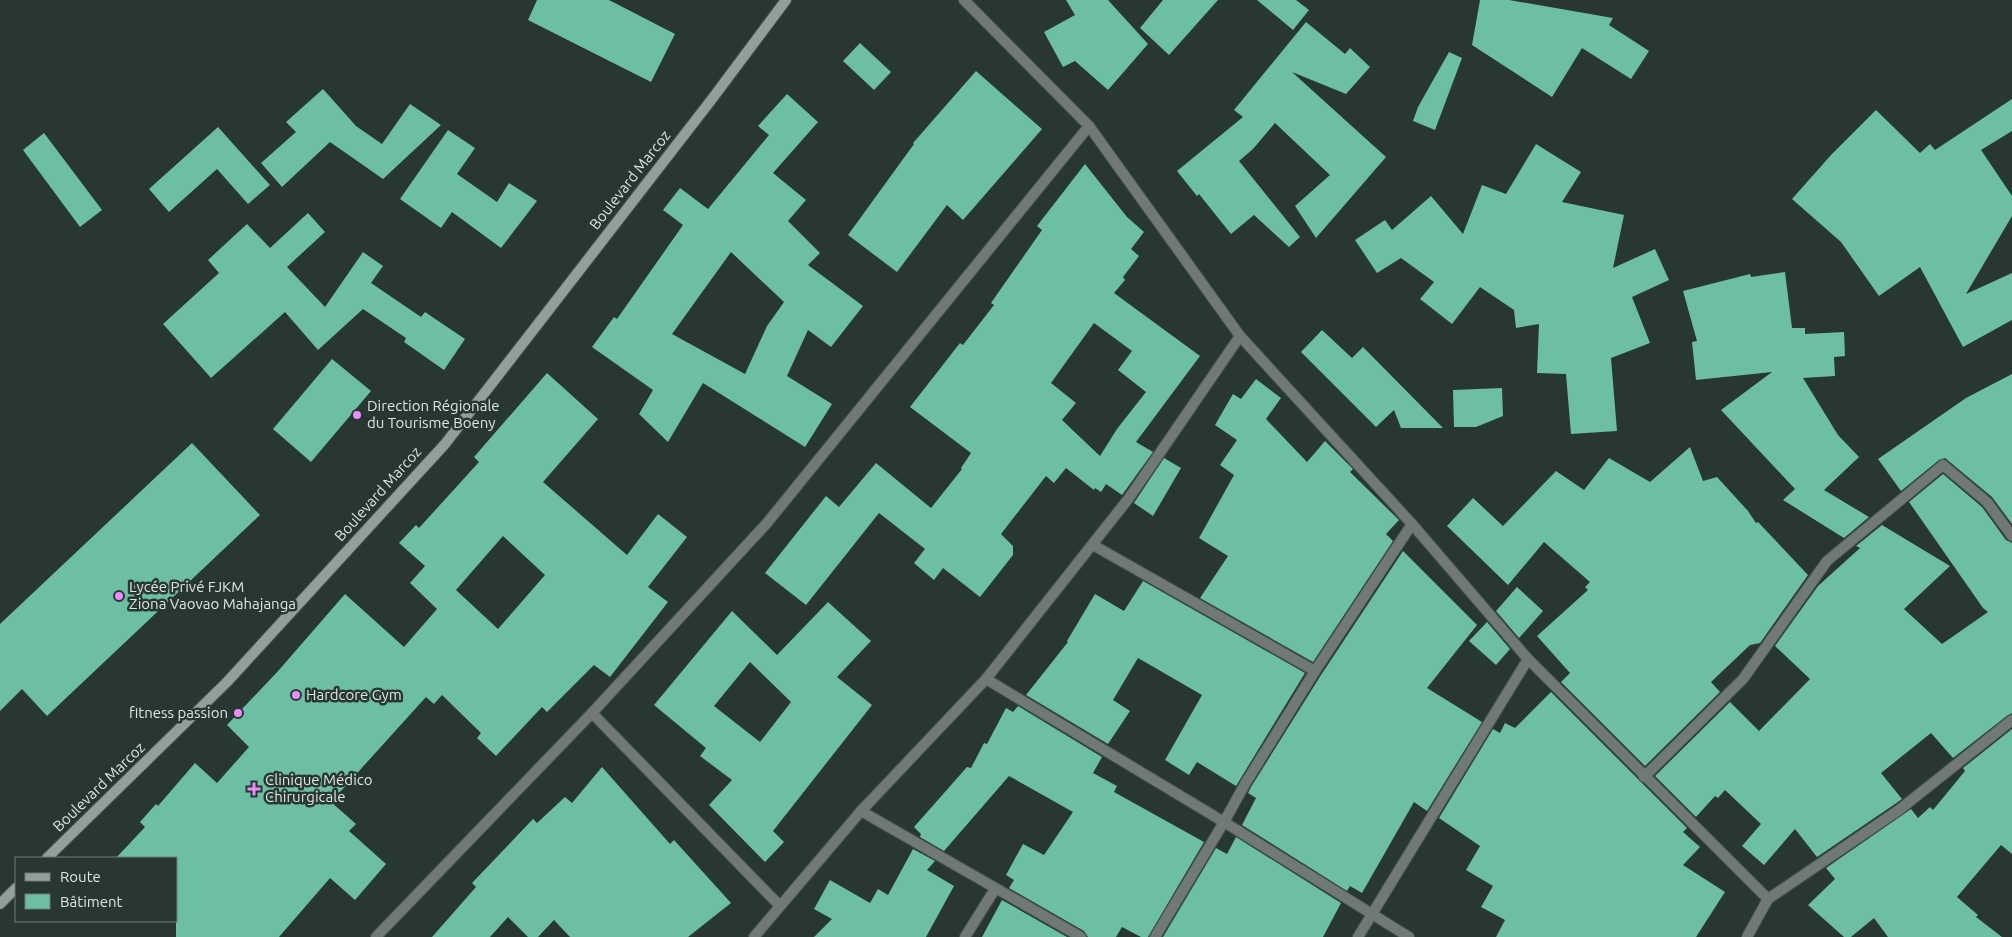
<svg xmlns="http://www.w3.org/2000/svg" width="2012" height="937" viewBox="0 0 2012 937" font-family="Ubuntu,sans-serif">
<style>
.building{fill:#6cbea4;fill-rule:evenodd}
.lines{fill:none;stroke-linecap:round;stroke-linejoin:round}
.street-casing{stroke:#45534e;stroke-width:12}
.secondary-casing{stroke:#45534e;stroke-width:12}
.street{stroke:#717976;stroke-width:10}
.secondary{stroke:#939f9b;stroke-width:10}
.poi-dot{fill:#ea8dfc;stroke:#283732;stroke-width:2}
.labels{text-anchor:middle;stroke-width:5;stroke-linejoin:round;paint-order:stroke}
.street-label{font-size:15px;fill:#dde6e3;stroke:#283732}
.poi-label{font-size:15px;fill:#dde6e3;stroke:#283732;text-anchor:start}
</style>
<rect width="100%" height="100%" fill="#283732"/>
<g class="building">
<path d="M537 0H609L675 34 651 82 528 20Z"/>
<path d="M1066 0H1108L1148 44 1108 90 1075 61 1063 67 1044 32 1075 15Z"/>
<path d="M1163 0H1218L1169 55 1140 28Z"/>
<path d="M1257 0H1296L1309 10 1293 30Z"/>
<path d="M1480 0H1509L1613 18 1609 25 1649 51 1631 79 1582 48 1552 97 1472 45Z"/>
<path d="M1306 22 1345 54 1350 48 1370 67 1346 94 1292 72 1386 157 1316 238 1295 206 1330 175 1275 123 1253 149 1239 161 1300 237 1289 247 1254 215 1231 234 1199 194 1197 196 1177 171 1243 117 1234 110Z"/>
<path d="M860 43 891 72 874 90 843 61Z"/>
<path d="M1449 52 1462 58 1435 130 1413 121 1418 107Z"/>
<path d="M976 71 1042 129 963 220 947 205 897 272 848 235 914 144 913 143Z"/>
<path d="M323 89 356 126 382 144 410 104 441 125 383 179 330 142 282 187 261 163 296 132 286 122Z"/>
<path d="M787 94 818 122 773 173 806 200 788 221 820 253 808 265 863 306 831 347 808 330 787 376 832 404 805 447 703 383 668 442 639 414 653 390 592 347 614 317 617 319 683 225 663 210 680 188 708 209 769 135 758 126ZM731 252 784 302 767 326 745 374 672 334Z"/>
<path d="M2012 99V131L1981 150 2012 196V216L1966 294 2012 273V320L1963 347 1920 267 1879 296 1841 242 1792 199 1831 155 1876 110 1920 153 1930 144 1935 150Z"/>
<path d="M218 127 270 185 248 204 217 169 169 212 149 189Z"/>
<path d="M448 130 475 148 457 174 497 202 509 183 537 201 501 248 452 212 441 228 400 199Z"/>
<path d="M44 133 102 210 80 227 23 150Z"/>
<path d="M1536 144 1581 172 1562 202 1624 215 1613 268 1655 249 1669 280 1632 297 1650 343 1611 358 1617 431 1571 434 1566 374 1537 373 1539 324 1516 328 1514 310 1480 287 1452 324 1420 299 1434 282 1401 258 1377 273 1355 240 1385 220 1392 230 1431 196 1463 234 1482 185 1506 194Z"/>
<path d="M1085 164 1127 217 1144 232 1131 249 1139 256 1123 277 1125 280 1114 293 1200 356 1136 442 1153 452 1122 495 1106 484 1101 492 1095 488 1094 490 1066 468 1054 483 1046 476 1001 534 1013 546V555L980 597 943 568 934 580 914 563 925 549 879 513 806 605 765 573 826 496 839 507 876 463 931 508 962 469 961 468 971 453 910 407 960 343 963 345 994 305 991 303 1042 230 1037 226ZM1094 323 1132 351 1118 370 1146 392 1117 429 1100 456 1062 420 1076 403 1051 383Z"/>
<path d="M308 213 325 232 287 267 325 307 363 252 383 266 371 283 421 317 425 312 465 339 444 370 404 342 406 338 363 309 318 350 285 312 211 378 163 324 219 273 208 260 247 224 270 248Z"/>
<path d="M1785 272 1792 328H1805V334L1844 332 1845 356 1834 357 1835 376 1803 378 1838 435 1859 457 1824 490 1869 517 1844 538 1783 500 1795 489 1721 410 1772 372 1696 380 1692 342 1697 341 1683 291 1750 274 1751 277Z"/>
<path d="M1322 330 1352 358 1363 347 1443 428H1401L1394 410 1376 427 1301 352Z"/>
<path d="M332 359 371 391 311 462 273 429Z"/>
<path d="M547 373 598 419 543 482 627 555 658 514 687 537 648 587 668 602 610 677 594 665 547 712 542 707 496 756 477 738 481 733 442 695 434 704 426 697 331 802 356 824 349 831 386 864 355 900 330 878 279 937H176V858H116L145 827 140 822 156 804 158 806 195 763 217 783 249 747 227 725 279 670 345 594 404 647 437 609 410 583 425 566 399 543 416 525 419 528 479 462 474 457ZM503 536 545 575 498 629 456 590Z"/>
<path d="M2012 374V524L1992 497 1945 458 1939 460 1901 491 1878 459 1966 398Z"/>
<path d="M1256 379 1281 398 1266 419 1307 462 1325 441 1353 469 1350 472 1399 520 1386 534 1393 541 1313 662 1200 598 1228 556 1199 538 1234 475 1220 465 1237 440 1215 425 1233 394 1241 399Z"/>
<path d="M1502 388 1503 416 1476 427H1454L1453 390Z"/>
<path d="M192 443 260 515 47 716 22 689 0 711V624Z"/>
<path d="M1690 447 1703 481 1717 477 1748 511 1756 523 1758 522 1808 575 1760 643 1750 645 1711 682 1720 692 1645 766 1561 682 1570 673 1537 636 1588 590 1585 587 1590 582 1544 542 1508 585 1447 526 1473 498 1503 526 1556 471 1584 490 1609 458 1650 482Z"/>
<path d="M1164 458 1181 468 1153 516 1134 503Z"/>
<path d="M1943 474 1982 507 2006 540 2012 543V713L2008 715 1953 758 1931 733 1881 773 1902 799 1895 804 1817 857 1795 829 1764 865 1742 846 1761 824 1725 790 1718 798 1715 796 1696 817 1655 776 1730 702 1759 731 1810 679 1775 646 1818 586 1860 548 1856 546 1882 525 1950 566 1904 609 1942 644 1988 612 1983 608 1909 502Z"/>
<path d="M1403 551 1477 625 1427 688 1482 722 1427 811 1414 802 1362 893 1350 886 1347 891 1242 825 1256 798 1248 793 1251 787 1321 675Z"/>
<path d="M1143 581 1305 673 1236 786 1197 762 1189 775 1165 760 1202 695 1138 658 1113 700 1130 711 1108 744 1026 695 1068 642 1067 641 1095 594 1124 611Z"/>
<path d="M1517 587 1543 611 1519 638 1496 611Z"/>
<path d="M828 602 871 641 837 677 872 705 773 831 784 842 765 862 709 805 732 780 700 756 706 748 654 705 732 611 777 655ZM750 662 791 702 760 742 714 706Z"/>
<path d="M1487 622 1510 649 1496 665 1469 641Z"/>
<path d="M1551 692 1687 828 1683 832 1700 847 1683 865 1725 892 1696 937H1496L1505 920 1481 907 1493 886 1466 870 1480 846 1439 818 1493 729 1500 733 1505 723 1515 728Z"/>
<path d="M1018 706 1102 757 1093 773 1117 786 1114 792 1204 842 1148 937H1141L1122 927 1116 937H1088L1084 931 1009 888 1014 880 1006 875 1023 844 1044 855 1073 812 1009 776 944 851 920 837 921 834 914 827 967 767 971 768 984 743 987 744 1006 708 1013 712Z"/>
<path d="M2012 729V854L2001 845 1957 897 1978 915 1976 917 2002 937H1888L1874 918 1851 937H1844L1808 905 1835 879 1826 868 1911 809 1918 818 1930 807 1933 810 1965 771 1963 768Z"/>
<path d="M602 767 670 844 674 840 731 903 688 937H570L554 920 538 937H528L508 917 490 937H432L476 887 472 883 533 819 537 823 565 797 572 803Z"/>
<path d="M1236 837 1341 903 1323 937H1163L1216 848 1227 854Z"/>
<path d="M913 849 935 861 927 870 954 886 926 937H814L832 919 814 909 830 880 870 903 878 889 888 895Z"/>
<path d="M1002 900 1067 937H982Z"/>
</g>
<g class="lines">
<g class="street-casing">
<g id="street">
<path d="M964 0 1089 126 1240 336 1412 524 1528 659 1768 899"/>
<path d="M1093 545 1315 671"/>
<path d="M986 679 1224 822 1409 937"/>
<path d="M592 713 780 906"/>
<path d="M1644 777 1743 679 1827 561 1943 465 1987 502 2012 536"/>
<path d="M861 811 1081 937"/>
<path d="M376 937 592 713 767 523 1089 126"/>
<path d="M754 937 861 811 986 679 1129 498 1240 336"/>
<path d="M965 937 995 889"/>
<path d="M1155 937 1224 822 1245 784 1315 671 1412 524"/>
<path d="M1358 937 1528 659"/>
<path d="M1747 937 1768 899 1899 810 2012 720"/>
</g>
</g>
<g class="secondary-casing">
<g id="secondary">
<path d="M47 858 227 682 445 444 712 99 786 0"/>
<path d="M0 904 16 888"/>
</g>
</g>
<use href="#street" class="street"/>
<use href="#secondary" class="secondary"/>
</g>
<g class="poi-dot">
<circle cx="357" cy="415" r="5"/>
<circle cx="119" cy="596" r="5"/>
<circle cx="296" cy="695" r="5"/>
<circle cx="238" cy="713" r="5"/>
<path d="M251.5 781.5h5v5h5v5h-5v5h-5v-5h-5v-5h5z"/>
</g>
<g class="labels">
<g class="street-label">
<text transform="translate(630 180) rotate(-52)" y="5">Boulevard Marcoz</text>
<text transform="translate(378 494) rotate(-48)" y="5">Boulevard Marcoz</text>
<text transform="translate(99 787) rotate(-44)" y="5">Boulevard Marcoz</text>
</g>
<g class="poi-label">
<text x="367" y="411">Direction Régionale<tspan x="367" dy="17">du Tourisme Boeny</tspan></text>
<text x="129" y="592">Lycée Privé FJKM<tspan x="129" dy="17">Ziona Vaovao Mahajanga</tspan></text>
<text x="306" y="700">Hardcore Gym</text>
<text x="228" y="718" text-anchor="end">fitness passion</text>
<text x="265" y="785">Clinique Médico<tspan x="265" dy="17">Chirurgicale</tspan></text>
</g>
</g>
<rect x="15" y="857" width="162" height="65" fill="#283732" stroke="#707d79"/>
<rect x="25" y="873" width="25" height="8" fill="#939f9b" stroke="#707d79"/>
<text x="60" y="882" font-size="15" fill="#dde6e3">Route</text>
<rect x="25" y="894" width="25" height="15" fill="#6cbea4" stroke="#707d79"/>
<text x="60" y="907" font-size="15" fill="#dde6e3">Bâtiment</text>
</svg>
